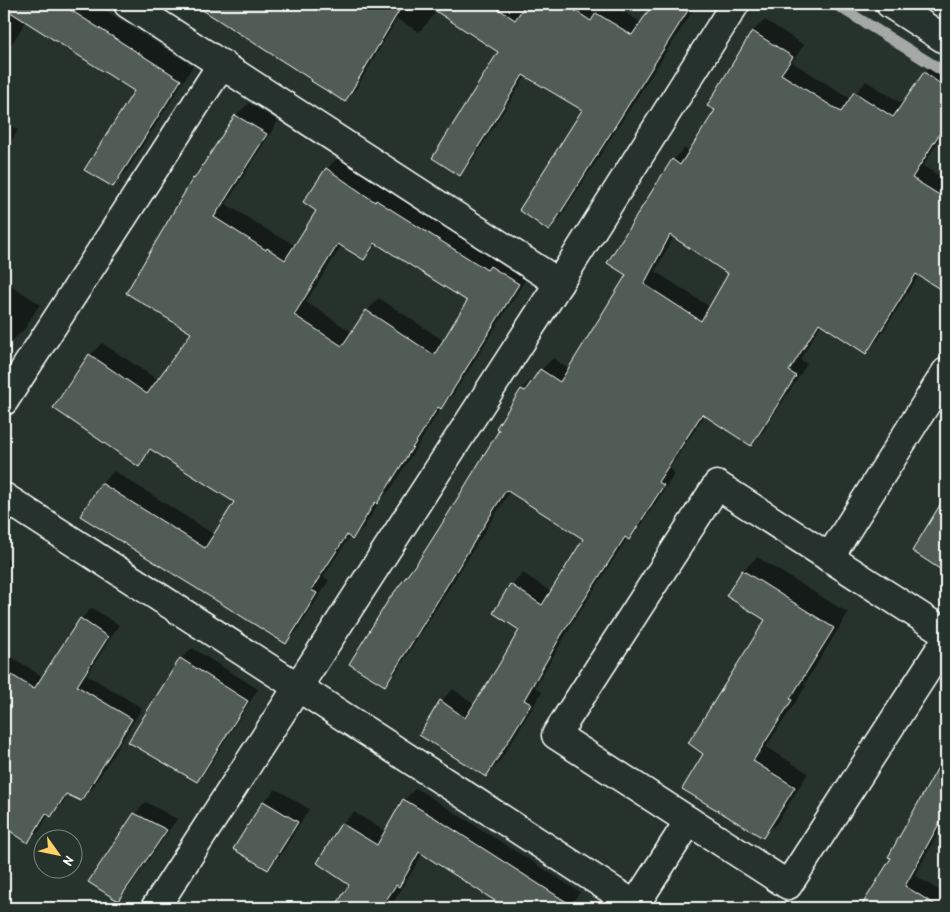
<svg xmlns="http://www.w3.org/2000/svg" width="950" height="912" viewBox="0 0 950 912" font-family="'Patrick Hand',sans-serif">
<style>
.shadow{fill:#0007;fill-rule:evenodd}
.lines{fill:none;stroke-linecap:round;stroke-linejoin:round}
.stream{stroke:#a4a9a7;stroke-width:11}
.building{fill:#515c57;stroke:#fff;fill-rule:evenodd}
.minor-casing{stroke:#fff;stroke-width:31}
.minor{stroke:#26332d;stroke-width:28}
</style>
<rect width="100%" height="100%" fill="#26332d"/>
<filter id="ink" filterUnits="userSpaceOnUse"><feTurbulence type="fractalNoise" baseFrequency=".02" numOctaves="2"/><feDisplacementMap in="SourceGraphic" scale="10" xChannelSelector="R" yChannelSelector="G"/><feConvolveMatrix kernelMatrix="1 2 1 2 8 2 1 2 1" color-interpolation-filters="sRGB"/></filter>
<g filter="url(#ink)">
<g class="shadow">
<path d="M4 4H95L193 66 126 172 112 185 135 91 26 21 4 56Z"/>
<path d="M195 4H611L642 23 655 4H697L560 218 549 229 583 109 526 76 471 163 460 175 500 51 436 10 430 20 419 32 397 19 356 89 345 100Z"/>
<path d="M765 20 804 45 792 62 851 99 866 81 903 104 925 73 936 61 946 68V128L923 166 946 180V291L919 275 878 340 866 352 822 323 800 359 807 364 763 432 751 444 705 415 669 469 675 473 641 526 629 538 628 537 574 621 535 687 542 692 498 764 486 776 441 701 453 689 475 705 521 629 511 585 523 573 551 592 585 538 510 491 396 673 384 685 420 560 500 430 497 428 522 389 534 377 535 379 541 370 553 358 569 369 628 275 673 160 685 148 690 152 717 110 753 31ZM674 236 729 273 710 307 655 271Z"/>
<path d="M249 103 278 121 226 204 280 238 281 237 296 246 318 211 327 169 339 156 388 190 390 188 531 271 453 395 443 405 390 490 381 498 365 526 352 538 350 536 323 577 329 580 298 630 286 643 101 484 114 471 215 535 236 502 153 449 139 465 90 355 102 343 158 380 193 333 199 175 236 115ZM378 243 469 301 444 341 379 298 367 311 352 332 306 302 342 245 364 259Z"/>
<path d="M4 121 18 130 4 153Z"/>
<path d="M4 281 40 304 24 330 12 341 4 354Z"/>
<path d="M944 508 946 509V571L914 551Z"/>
<path d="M4 557 12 562 4 574Z"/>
<path d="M757 557 848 613 804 685 806 686 766 747 808 773 777 823 762 837 705 753 767 620 743 571Z"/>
<path d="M92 608 119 625 87 675 142 708 92 789 81 800 69 794 62 804 51 815 49 814 39 831 28 842 4 826V820L15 806 4 799V652L43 677 81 619Z"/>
<path d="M192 648 258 689 207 770 196 781 181 659Z"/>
<path d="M946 764V818L915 875 946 895V908H862Z"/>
<path d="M416 788 580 892 568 908H508L423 853 390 908H336L351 884 342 824 354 812 386 832 404 800Z"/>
<path d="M276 789 309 809 280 856 268 868 235 848 264 801Z"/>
<path d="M146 802 177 819 129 888 117 900 135 814Z"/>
<path d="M4 868 12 874 4 887Z"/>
</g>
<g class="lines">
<path class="stream" d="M835 4 946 73"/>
</g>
<g class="building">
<path d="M4 4H61L181 80 113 187 84 170 134 91 4 8Z"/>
<path d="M193 4H403L345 102 311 81 312 80Z"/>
<path d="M425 4H491L515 20 526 4H565L591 21 596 13 632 35 653 4H692L549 231 519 210 582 110 523 75 460 176 432 158 498 52Z"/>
<path d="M752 31 793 57 781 74 841 112 854 92 893 117 924 72 946 88V123L912 178 946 199V293L916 274 866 354 819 323 789 371 796 376 751 446 702 414 658 482 664 485 629 540 625 537 562 634 524 700 531 704 486 777 419 735 440 700 465 718 497 668 519 630 493 613 510 584 542 605 583 539 506 490 385 686 349 664 389 599 419 560 440 527 499 430 496 428 521 389 525 391 540 369 560 382 626 275 607 263 672 159 680 165 715 110 707 106ZM670 235 728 274 701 321 644 284Z"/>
<path d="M235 115 267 134 214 217 266 250 267 248 285 260 316 211 303 202 326 168 375 202 376 200 487 270 490 266 519 284 441 409 438 407 377 504 375 502 352 540 347 535 311 590 317 593 286 644 80 516 101 483 205 548 234 502 150 449 139 467 53 408 89 354 147 394 191 333 126 293 193 178 194 179ZM375 243 467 301 434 355 366 310 342 346 294 315 338 244 364 260Z"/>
<path d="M946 495V573L912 551Z"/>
<path d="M742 570 834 628 790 699 792 700 753 761 795 787 763 838 682 789 703 754 688 743 765 620 726 596Z"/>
<path d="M80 618 108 637 77 686 132 719 81 801 66 794 51 817 46 813 28 843 4 827V670L34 689Z"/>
<path d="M180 658 248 701 197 782 128 742Z"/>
<path d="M946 753V811L905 886 940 908H860L891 858 888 857Z"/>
<path d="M403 799 437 819 576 908H506L419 852 399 887 396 885 381 908H334L349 885 317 863 341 823 377 845Z"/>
<path d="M263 801 298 822 268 870 233 849Z"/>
<path d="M134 813 167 830 118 901 88 882Z"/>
</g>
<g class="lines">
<g class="minor-casing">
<g id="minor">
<path d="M128 4 559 283"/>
<path d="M890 4 946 40"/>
<path d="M4 401 222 64"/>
<path d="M4 497 635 905"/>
<path d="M829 558 946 372"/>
<path d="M946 633 717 485 556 735 788 885 946 640"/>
<path d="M155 908 559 283 735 4"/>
<path d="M633 908 689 821"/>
</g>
</g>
<use href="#minor" class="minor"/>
</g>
</g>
<rect width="950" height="912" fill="none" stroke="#26332d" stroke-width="20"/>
<rect x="10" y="10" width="930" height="892" fill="none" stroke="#fff" stroke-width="2" filter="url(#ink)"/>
<g transform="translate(58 854) rotate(123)"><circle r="24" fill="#26332d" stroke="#7d8581"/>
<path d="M0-4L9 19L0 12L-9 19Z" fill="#ffd166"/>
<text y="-8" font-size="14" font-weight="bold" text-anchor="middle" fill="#ffffff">N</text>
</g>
</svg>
